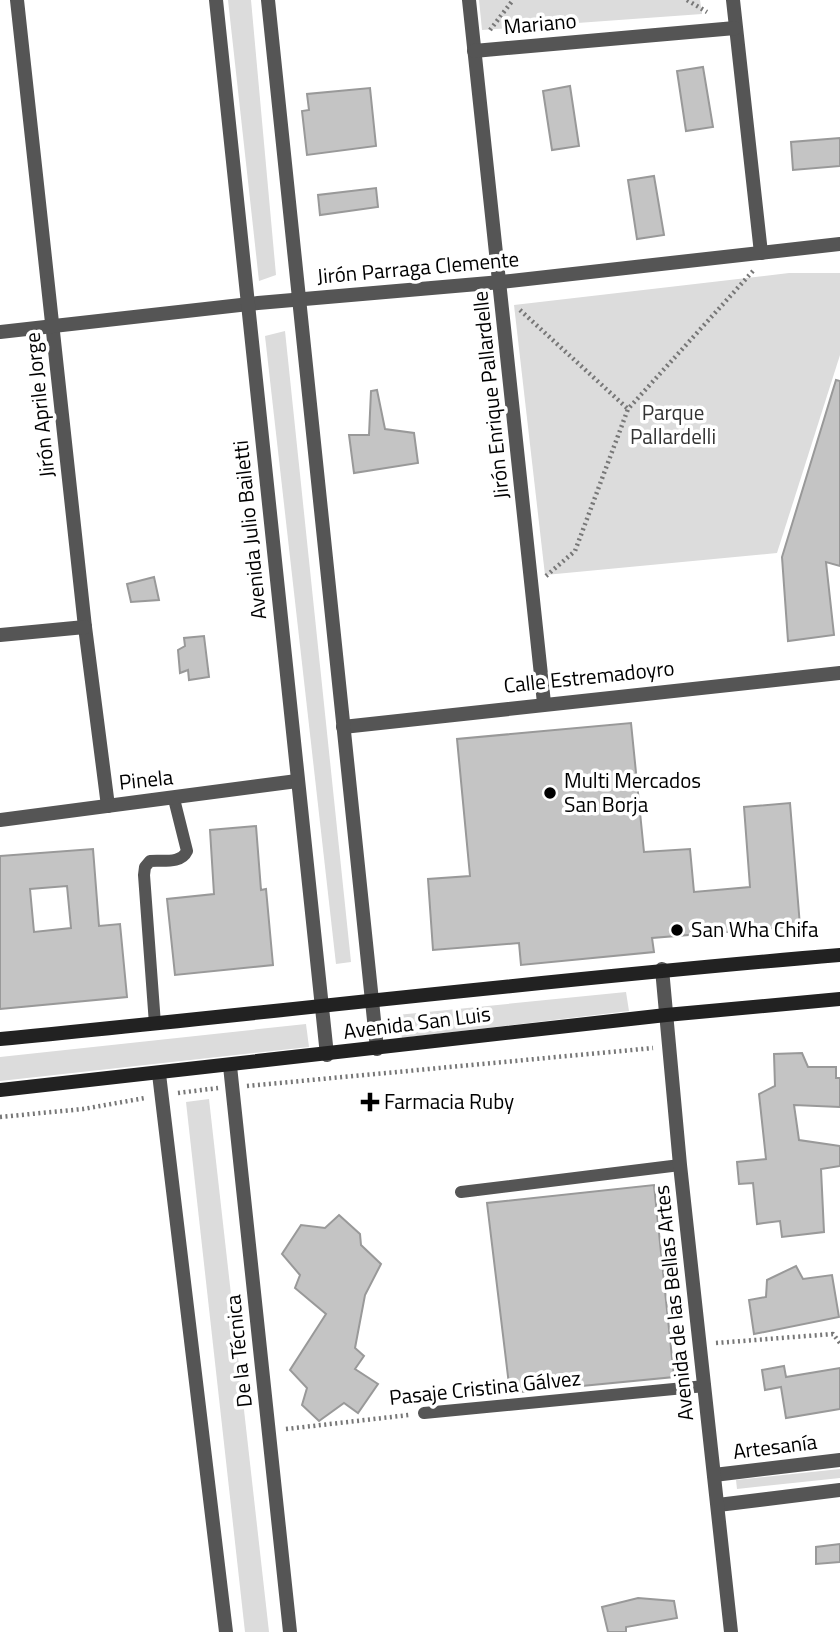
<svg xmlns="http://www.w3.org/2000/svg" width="840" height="1632" viewBox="0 0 840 1632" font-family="'Titillium Web',sans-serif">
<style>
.green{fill:#dcdcdc}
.building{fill:#c4c4c4;stroke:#999;stroke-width:2;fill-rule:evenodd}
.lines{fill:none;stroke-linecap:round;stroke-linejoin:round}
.path{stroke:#777;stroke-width:4.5;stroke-dasharray:2 3.5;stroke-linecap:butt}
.service{stroke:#555;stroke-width:12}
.minor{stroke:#555;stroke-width:14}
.tertiary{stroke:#555;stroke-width:14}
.secondary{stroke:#222;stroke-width:14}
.poi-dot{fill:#000;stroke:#fff;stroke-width:2.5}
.labels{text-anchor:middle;stroke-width:7;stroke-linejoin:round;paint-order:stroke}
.street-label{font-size:21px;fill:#000;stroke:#fff}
.park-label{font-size:21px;fill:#333;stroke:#fff}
.poi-label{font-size:21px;fill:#000;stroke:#fff;text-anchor:start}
</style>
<rect width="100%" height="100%" fill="#fff"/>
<g class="green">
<path d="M228 0H251L276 275 259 281Z"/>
<path d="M479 0H700L702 14 482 30Z"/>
<path d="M789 273H840V355L777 553 545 575 514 305Z"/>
<path d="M285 331 351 962 336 964 265 336Z"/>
<path d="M626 992 629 1011 402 1038 397 1015Z"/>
<path d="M306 1024 309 1047 0 1081V1057Z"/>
<path d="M209 1099 269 1632H245L186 1102Z"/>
<path d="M840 1469V1478L737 1489 736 1480Z"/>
</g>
<g class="building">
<path d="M703 67 713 127 686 131 677 71Z"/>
<path d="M570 86 579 146 552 150 543 91Z"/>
<path d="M370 88 376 146 307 155 302 111 309 110 307 94Z"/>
<path d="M840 138V166L793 170 791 142Z"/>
<path d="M654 176 664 235 637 239 628 180Z"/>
<path d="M376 188 378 207 320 215 318 195Z"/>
<path d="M836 380 840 381V566L826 562 834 635 788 641 782 557Z"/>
<path d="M377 390 385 429 414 433 418 463 354 473 349 435H369L371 391Z"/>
<path d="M154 577 159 600 131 602 127 584Z"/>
<path d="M204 636 209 677 189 680 188 670 180 673 178 650 185 646 184 638Z"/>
<path d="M631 723 644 852 690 849 694 892 750 887 744 807 790 803 800 926 652 938 654 952 521 965 519 943 433 950 428 879 470 876 457 739Z"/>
<path d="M256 826 261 890 266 889 273 965 175 975 167 899 214 894 210 830Z"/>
<path d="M93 849 99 926 120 924 127 997 0 1009V856ZM67 886 71 928 34 932 30 889Z"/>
<path d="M802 1053 808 1067H836V1078H840V1107L794 1105 799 1140 840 1146V1166L821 1169 824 1232 782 1237 780 1221 757 1224 753 1183 739 1184 737 1162 766 1159 759 1094 775 1086 774 1054Z"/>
<path d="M654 1185 674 1377 510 1393 487 1203Z"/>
<path d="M339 1215 360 1234 361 1245 381 1264 365 1295 355 1348 364 1356 355 1369 378 1384 358 1413 344 1403 319 1421 302 1405 307 1388 290 1370 326 1314 295 1288 300 1275 282 1254 301 1225 325 1228Z"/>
<path d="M796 1266 803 1279 832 1275 839 1317 754 1334 749 1300 766 1297 767 1280Z"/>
<path d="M784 1366 786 1377 840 1368V1409L786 1418 781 1387 765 1390 762 1370Z"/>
<path d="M840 1544V1562L816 1564V1547Z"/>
<path d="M638 1598 674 1601 677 1618 626 1627V1632H608L602 1607Z"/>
</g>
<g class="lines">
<g class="path">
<path d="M687 0 707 12"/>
<path d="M490 30 513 0"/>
<path d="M520 310 628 409"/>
<path d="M546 576 575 551 628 409 753 271"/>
<path d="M247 1086 653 1048"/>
<path d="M178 1093 218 1088"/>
<path d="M0 1117 83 1109 145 1098"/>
<path d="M716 1343 833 1334 840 1343"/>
<path d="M286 1429 409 1415"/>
</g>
<g class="service">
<path d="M155 1024 144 875 145 867 150 861C163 860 181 864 187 851L174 799"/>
<path d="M461 1192 680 1165"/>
<path d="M424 1413 705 1386"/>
</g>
<g class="minor">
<path d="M17 0 85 627 108 806"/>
<path d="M469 0 544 703"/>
<path d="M733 0 761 253"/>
<path d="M474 51 735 28"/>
<path d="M0 332 258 303 501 282 840 244"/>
<path d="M0 635 85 627"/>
<path d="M343 727 840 673"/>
<path d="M0 820 297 781"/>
<path d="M230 1066 290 1632"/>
<path d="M159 1074 226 1632"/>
<path d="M714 1475 840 1460"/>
<path d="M718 1505 840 1490"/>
</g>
<g class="tertiary">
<path d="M216 0 327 1055"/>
<path d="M268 0 377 1049"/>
<path d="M662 969 680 1165 731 1632"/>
</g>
<g class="secondary">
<path d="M0 1039C280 1012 560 978 840 955"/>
<path d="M0 1090 666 1015 840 999"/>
</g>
</g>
<g class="poi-dot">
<circle cx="550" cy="793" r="7"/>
<circle cx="677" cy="930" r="7"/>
<path d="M366.5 1091.5h7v7h7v7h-7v7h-7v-7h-7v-7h7z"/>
</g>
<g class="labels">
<g class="street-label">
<text transform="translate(540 24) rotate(-5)" y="7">Mariano</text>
<text transform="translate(418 268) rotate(-5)" y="7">Jirón Parraga Clemente</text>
<text transform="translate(491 395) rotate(-96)" y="7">Jirón Enrique Pallardelle</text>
<text transform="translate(40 405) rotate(-96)" y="7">Jirón Aprile Jorge</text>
<text transform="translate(250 530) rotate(-96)" y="7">Avenida Julio Bailetti</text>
<text transform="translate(589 677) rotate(-6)" y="7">Calle Estremadoyro</text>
<text transform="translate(146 780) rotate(-6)" y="7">Pinela</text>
<text transform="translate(417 1023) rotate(-7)" y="7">Avenida San Luis</text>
<text transform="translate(674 1303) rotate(-96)" y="7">Avenida de las Bellas Artes</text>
<text transform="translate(239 1351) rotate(-96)" y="7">De la Técnica</text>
<text transform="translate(485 1388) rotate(-6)" y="7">Pasaje Cristina Gálvez</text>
<text transform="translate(775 1447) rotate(-7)" y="7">Artesanía</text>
</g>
<g class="park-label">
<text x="673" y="420">Parque<tspan x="673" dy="24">Pallardelli</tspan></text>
</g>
<g class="poi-label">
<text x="564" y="788">Multi Mercados<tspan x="564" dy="24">San Borja</tspan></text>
<text x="691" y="937">San Wha Chifa</text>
<text x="384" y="1109">Farmacia Ruby</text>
</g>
</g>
</svg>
